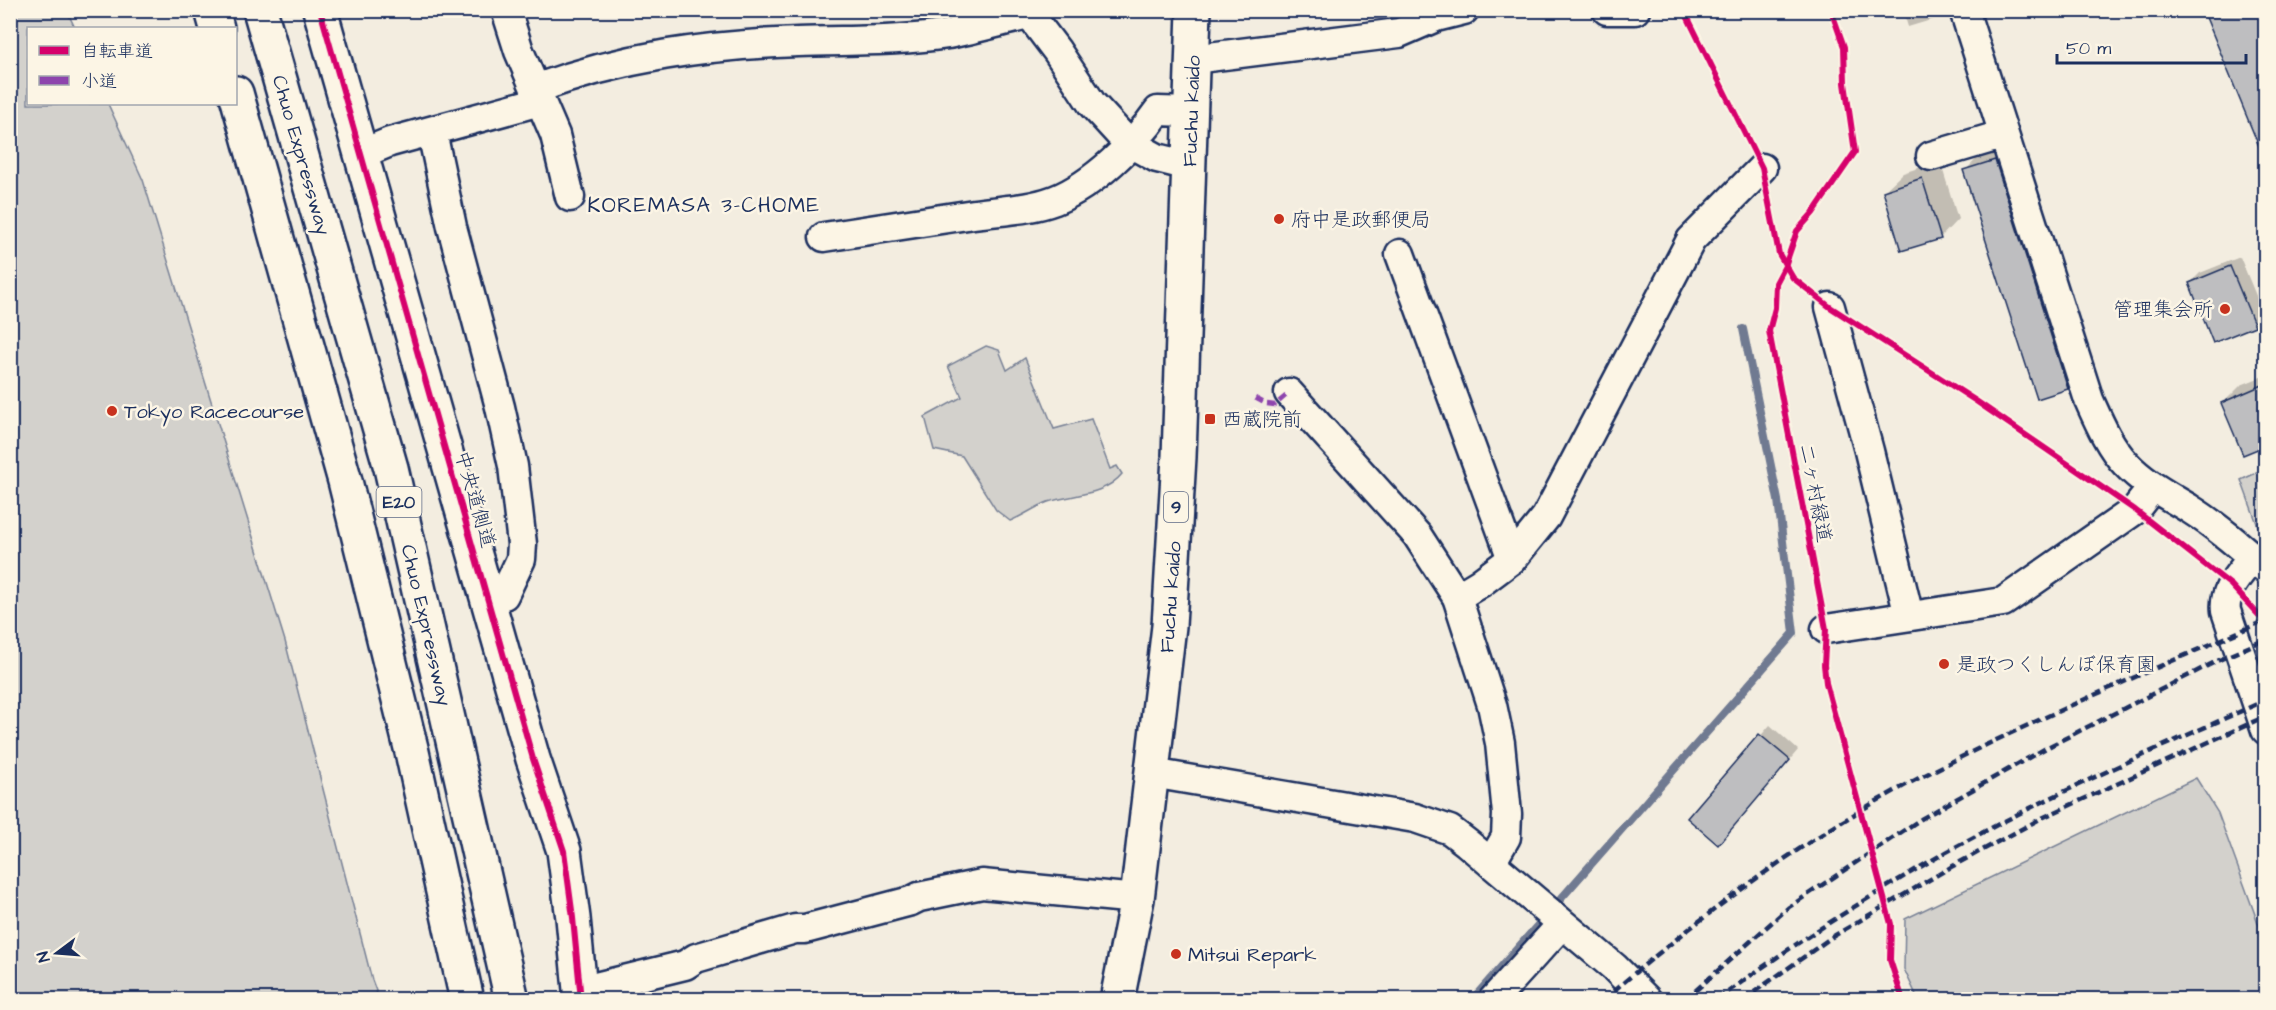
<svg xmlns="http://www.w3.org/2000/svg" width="2276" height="1010" viewBox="0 0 2276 1010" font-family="'Architects Daughter','Klee One',sans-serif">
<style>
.green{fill:#d3d1cc;stroke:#778095;stroke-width:1.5}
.shadow{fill:#0003}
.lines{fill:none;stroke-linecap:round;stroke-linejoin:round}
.stream{stroke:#707a91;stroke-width:8}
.building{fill:#bebec0;stroke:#1b2f5e;stroke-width:1.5}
.street-casing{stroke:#1b2f5e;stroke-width:33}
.secondary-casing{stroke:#1b2f5e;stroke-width:38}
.primary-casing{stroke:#1b2f5e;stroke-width:38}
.highway-casing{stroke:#1b2f5e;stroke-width:38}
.street{stroke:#fcf5e5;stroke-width:28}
.secondary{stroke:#fcf5e5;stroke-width:33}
.primary{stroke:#fcf5e5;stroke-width:33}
.highway{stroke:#fcf5e5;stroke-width:33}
.rail{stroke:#1b2f5e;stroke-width:4.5;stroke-dasharray:9 4.5;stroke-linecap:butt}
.quiet{stroke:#8e44ad;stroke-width:4.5;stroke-dasharray:9 4.5;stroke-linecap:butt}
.cycleway-casing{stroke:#fcf5e5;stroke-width:10}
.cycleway{stroke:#d6006c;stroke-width:6}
.poi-dot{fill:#c8321e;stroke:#fcf5e5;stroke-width:2}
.labels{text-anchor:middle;stroke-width:5;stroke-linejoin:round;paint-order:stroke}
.shield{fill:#fcf5e5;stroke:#5e6a86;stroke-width:1.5}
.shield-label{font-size:18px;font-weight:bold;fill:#1b2f5e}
.street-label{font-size:20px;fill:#1b2f5e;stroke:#fcf5e5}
.poi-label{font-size:20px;fill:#1b2f5e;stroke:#fcf5e5;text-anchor:start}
.neighbourhood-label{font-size:21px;letter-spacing:1.5px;fill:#1b2f5e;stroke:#fcf5e5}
</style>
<rect width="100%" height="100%" fill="#f3ede0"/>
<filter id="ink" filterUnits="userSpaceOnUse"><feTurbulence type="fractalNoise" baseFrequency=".0167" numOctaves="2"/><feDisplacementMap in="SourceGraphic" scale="12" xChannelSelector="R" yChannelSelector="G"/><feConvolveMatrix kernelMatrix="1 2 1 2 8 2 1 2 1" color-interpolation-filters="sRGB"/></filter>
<g filter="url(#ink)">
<g class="green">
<path d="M10 11H67L75 28H28V104H108L143 180 285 641 372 980 379 999H11Z"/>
<path d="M986 346 999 350 1007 370 1025 358 1054 429 1091 419 1110 469 1117 466 1122 474C1104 496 1073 494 1048 502 1035 507 1023 516 1010 521L996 510 962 456 934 450 925 417 962 397 948 366Z"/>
<path d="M2265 469V541L2263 540 2241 480Z"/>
<path d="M2196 778 2218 813 2265 942V999H1918L1904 969 1905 919Z"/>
</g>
<g class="shadow">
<path d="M1903 10H1949L1944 16 1908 27Z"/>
<path d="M2204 10H2266V158Z"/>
<path d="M2013 143 2085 369 2067 387 1965 171 1983 152Z"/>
<path d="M1940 161 1958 219 1940 238 1884 191 1903 173Z"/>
<path d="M2240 257 2264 315 2254 325 2190 283 2200 273Z"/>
<path d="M2266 375V444L2244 453 2223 403 2241 385Z"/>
<path d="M1770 725 1798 750 1728 833 1690 818Z"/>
</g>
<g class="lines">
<path class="stream" d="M1472 1000 1794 633 1778 500 1743 329"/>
</g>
<g class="building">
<path d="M2203 10H2265V161Z"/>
<path d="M1995 160 2068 389 2037 399 1963 170Z"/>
<path d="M1922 178 1941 239 1901 251 1883 191Z"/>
<path d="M2230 266 2255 326 2213 343 2189 283Z"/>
<path d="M2265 384V446L2243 455 2221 403Z"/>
<path d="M1759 734 1790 760 1718 845 1687 818Z"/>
</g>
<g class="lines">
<g class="street-casing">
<g id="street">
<path d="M506 10 519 51 555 135 570 197"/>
<path d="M1026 10 1057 51 1092 104 1126 141 1157 158 1189 166"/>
<path d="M1607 10H1635"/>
<path d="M1964 10 2089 400C2099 422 2109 446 2126 464 2145 484 2167 495 2190 509 2217 526 2242 548 2266 569"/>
<path d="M1193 59 1399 33 1436 17 1464 10"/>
<path d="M535 89C622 57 706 45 798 42 848 40 898 42 948 34 975 29 1002 21 1028 15"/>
<path d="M432 132 452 227 500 407 513 466 522 544 521 559 504 595 488 598"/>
<path d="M361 154 390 142 540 101"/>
<path d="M1931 156 2002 135"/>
<path d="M824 237C874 229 924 222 974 214 1002 210 1028 210 1055 200 1093 185 1135 144 1158 111L1191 112"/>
<path d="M1400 254 1512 559"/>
<path d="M1830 307 1869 451 1909 616"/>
<path d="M1289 393 1417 535 1457 597 1492 705 1500 743 1507 814 1506 837 1491 863"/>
<path d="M2253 557C2240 574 2223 589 2226 611L2266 730"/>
<path d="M1457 597 1480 583 1512 559 1546 517 1691 240 1762 168"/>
<path d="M1826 629 2003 602 2135 510 2152 488"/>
<path d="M1152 773 1415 818 1450 830 1467 843 1614 967 1647 1000"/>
<path d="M579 991 685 965 696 958 795 929H805L911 901 919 897 982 884 1137 899"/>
<path d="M1493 1000 1562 924"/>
</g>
</g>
<g class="secondary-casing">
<path id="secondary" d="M320 10 533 759 564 851 573 918 581 1000"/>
</g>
<g class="primary-casing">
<path id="primary" d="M1117 1000 1137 899 1169 626 1179 457 1194 10"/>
</g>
<g class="highway-casing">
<g id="highway">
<path d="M212 10 217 28"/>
<path d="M260 10 391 468 512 1000"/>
<path d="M236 93 345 481 412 752 467 1000"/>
</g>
</g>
<use href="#street" class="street"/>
<use href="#secondary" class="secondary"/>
<use href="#primary" class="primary"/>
<use href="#highway" class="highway"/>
<g class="rail">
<path d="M1603 1000C1703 914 1809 834 1927 774 2037 718 2152 670 2266 620"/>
<path d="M1685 1000 1789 907 1921 819 2046 748 2217 661 2266 639"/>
<path d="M1717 1000C1783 951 1852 907 1922 866 2032 802 2150 752 2266 700"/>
<path d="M1743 1000 1832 937 1951 867 2042 818 2266 716"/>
</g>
<path class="quiet" d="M1255 398 1266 404 1275 405 1289 393"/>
<g class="cycleway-casing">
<g id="cycleway">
<path d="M320 10 533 759 564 851 573 918 581 1000"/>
<path d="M1684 10 1762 168 1779 254 1793 278 1830 307 1976 401 2135 510 2231 585 2266 623"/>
<path d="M1831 10 1844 47 1845 83 1855 152 1813 213 1797 231 1785 266 1776 283 1775 308 1769 331 1826 629 1824 665 1826 683 1891 924 1890 960 1903 1000"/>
</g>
</g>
<use href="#cycleway" class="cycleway"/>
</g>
</g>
<g class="poi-dot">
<circle cx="1279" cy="219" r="6"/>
<circle cx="2225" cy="309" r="6"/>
<circle cx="112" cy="411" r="6"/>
<rect x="1204" y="413" width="12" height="12" rx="3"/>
<circle cx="1944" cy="664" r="6"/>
<circle cx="1176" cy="954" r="6"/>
</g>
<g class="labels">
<g class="shield">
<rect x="376.5" y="487" width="45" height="30" rx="4.5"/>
<rect x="1164" y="492" width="24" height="30" rx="4.5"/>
</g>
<g class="shield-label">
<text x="399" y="508">E20</text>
<text x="1176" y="513">9</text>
</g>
<g class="street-label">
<text transform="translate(1191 111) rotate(-88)" y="7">Fuchu kaido</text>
<text transform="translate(302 155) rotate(74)" y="7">Chuo Expressway</text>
<text transform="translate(1816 493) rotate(79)" y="7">二ヶ村緑道</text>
<text transform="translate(476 499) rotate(74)" y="7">中央道側道</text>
<text transform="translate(1170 597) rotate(-86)" y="7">Fuchu kaido</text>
<text transform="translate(427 625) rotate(77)" y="7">Chuo Expressway</text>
</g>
<g class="poi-label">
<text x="1291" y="226">府中是政郵便局</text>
<text x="2213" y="316" text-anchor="end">管理集会所</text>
<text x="124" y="418">Tokyo Racecourse</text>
<text x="1222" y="426">西蔵院前</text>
<text x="1956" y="671">是政つくしんぼ保育園</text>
<text x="1188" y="961">Mitsui Repark</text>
</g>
<g class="neighbourhood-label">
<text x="704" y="212">KOREMASA 3-CHOME</text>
</g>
</g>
<rect width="2276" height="1010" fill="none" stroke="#fcf5e5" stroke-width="36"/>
<rect x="18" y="18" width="2240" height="974" fill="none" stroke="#1b2f5e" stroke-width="2" filter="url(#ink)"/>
<rect x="27" y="27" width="210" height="78" fill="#fcf5e5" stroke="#a2a6af" stroke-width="1.5"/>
<rect x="39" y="46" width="30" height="9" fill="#d6006c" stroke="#a2a6af" stroke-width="1.5"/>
<text x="81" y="57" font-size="18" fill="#1b2f5e">自転車道</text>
<rect x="39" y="76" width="30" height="9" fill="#8e44ad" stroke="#a2a6af" stroke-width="1.5"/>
<text x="81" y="87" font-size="18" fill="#1b2f5e">小道</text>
<g transform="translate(57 953) rotate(254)" stroke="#fcf5e5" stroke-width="4.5" paint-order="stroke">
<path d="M0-4.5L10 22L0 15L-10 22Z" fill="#1b2f5e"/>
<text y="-9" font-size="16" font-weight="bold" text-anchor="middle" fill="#1b2f5e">N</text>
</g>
<path d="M2057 54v9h189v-9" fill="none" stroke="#1b2f5e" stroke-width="3"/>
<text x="2066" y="54" font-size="18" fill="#1b2f5e" stroke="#fcf5e5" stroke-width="4.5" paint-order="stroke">50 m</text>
</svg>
